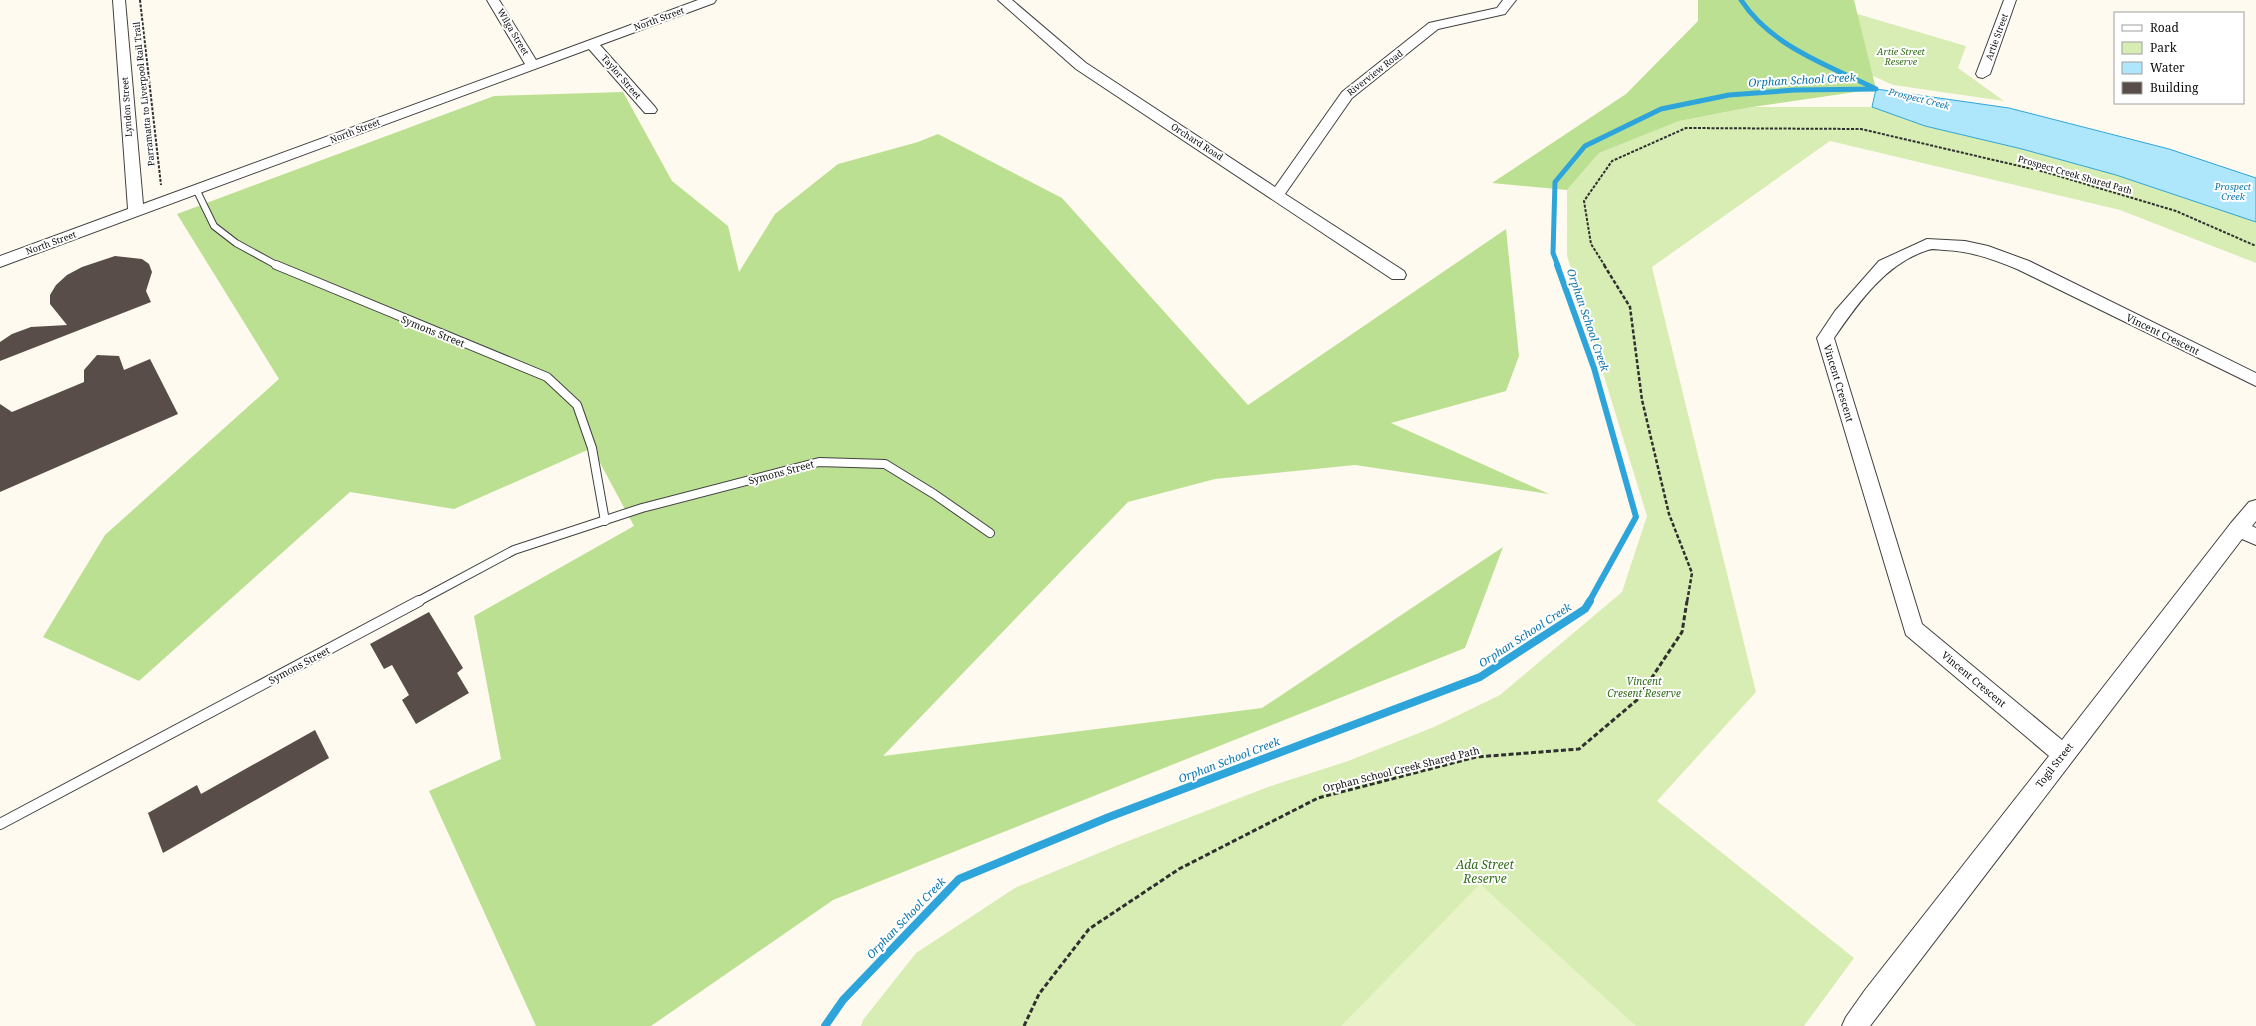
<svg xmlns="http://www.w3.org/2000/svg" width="2256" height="1026" viewBox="0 0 2256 1026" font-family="'Noto Serif',serif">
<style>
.green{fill:#d7edb4}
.forest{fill:#bce092}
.pitch{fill:#e8f4c7}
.water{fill:#aee6fc;stroke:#2ea5da}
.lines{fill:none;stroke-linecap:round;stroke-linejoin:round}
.stream-far2{stroke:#2ea5da;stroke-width:5}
.stream-far1{stroke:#2ea5da;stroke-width:6}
.stream{stroke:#2ea5da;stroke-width:8}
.building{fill:#584d49}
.service-far2-casing{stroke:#414141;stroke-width:8}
.service-far1-casing{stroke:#414141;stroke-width:10}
.service-casing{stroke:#414141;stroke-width:12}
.minor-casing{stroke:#414141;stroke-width:2}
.path-far2{stroke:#303030;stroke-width:2;stroke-dasharray:3 1.5;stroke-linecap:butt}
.path-far1{stroke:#303030;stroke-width:2.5;stroke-dasharray:4 2;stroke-linecap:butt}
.path{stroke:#303030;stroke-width:3;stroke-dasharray:5 2.5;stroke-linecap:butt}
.service-far2{stroke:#fff;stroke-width:6}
.service-far1{stroke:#fff;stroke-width:8}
.service{stroke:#fff;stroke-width:10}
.minor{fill:#fff;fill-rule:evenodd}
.labels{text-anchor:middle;stroke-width:4;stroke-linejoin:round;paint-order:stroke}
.far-street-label{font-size:9px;fill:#0e0e0e;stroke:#fff}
.far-park-label{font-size:9px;font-style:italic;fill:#316c18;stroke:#fff}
.far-water-label{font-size:9px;font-style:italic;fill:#0b75ab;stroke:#fff}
.street-label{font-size:10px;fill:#0e0e0e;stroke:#fff}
.park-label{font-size:10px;font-style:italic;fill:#316c18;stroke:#fff}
.water-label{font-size:11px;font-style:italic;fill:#0b75ab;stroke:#fff}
.near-park-label{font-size:12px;font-style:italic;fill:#316c18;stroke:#fff}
</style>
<rect width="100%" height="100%" fill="#fffaef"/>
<g class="green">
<path d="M1810 0 1966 46 1958 68 2004 101 1893 85 1815 50Z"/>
<path d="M1752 107H1872L1925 126 2022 149 2116 175 2256 222V263L2120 210 1830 141 1652 267 1756 692 1657 801 1854 958 1804 1026H861L863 1020 916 953 1015 888 1118 845 1268 787 1348 761 1434 727 1500 695 1622 592 1647 516 1567 256V190L1599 153 1679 121Z"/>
</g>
<g class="forest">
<path d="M1698 0H1854L1876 89 1752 107 1679 121 1599 153 1567 190 1492 183 1626 94 1698 21Z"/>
<path d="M623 92 672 181 728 226 739 272 775 214 838 164 918 142 938 134 1062 198 1248 405 1506 229 1519 356 1506 391 1391 423 1549 494 1355 465 1215 479 1128 502 883 756 1262 708 1503 547 1465 648 833 900 651 1026H536L429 791 501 759 474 616 634 526 592 448 454 509 350 492 139 681 43 637 105 535 279 379 177 214 494 96Z"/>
</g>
<path class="pitch" d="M1480 884 1636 1026H1341Z"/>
<path class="water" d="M1876 89 2009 108 2169 149 2256 178V222L2116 175 2022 149 1925 126 1872 107Z"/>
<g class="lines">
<g class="stream-far2">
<path d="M1741 0C1771 46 1827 65 1874 88"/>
<path d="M1558 266 1553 253 1555 182 1585 146 1661 109 1729 95 1795 90 1876 89"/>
</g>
<path class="stream-far1" d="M1557 265 1594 368 1636 517 1589 602"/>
<path class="stream" d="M825 1026 843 1000 959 879 1109 817 1480 677 1585 609 1590 601"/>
</g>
<g class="building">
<path d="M115 256 142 259 149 264 152 272 146 291 151 302 0 361V342L12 334 31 327 67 325 50 304V295L56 285 67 275 82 267Z"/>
<path d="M97 355 119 356 124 370 150 359 178 414 0 492V404L12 412 84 382V370Z"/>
<path d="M429 612 463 668 457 673 469 693 416 724 402 700 409 695 392 665 384 669 370 644Z"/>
<path d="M315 730 329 758 163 853 148 813 197 785 201 794Z"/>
</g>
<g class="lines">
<g class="service-far2-casing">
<path id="service-far2" d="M197 191 214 226 236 243 278 266"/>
</g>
<g class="service-far1-casing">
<g id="service-far1">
<path d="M276 265 547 377 577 405 592 448 605 521"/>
<path d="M417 602 514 550 642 508 819 462 885 464 934 494 990 533"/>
</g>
</g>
<g class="service-casing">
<path id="service" d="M0 824 419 601"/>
</g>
<g class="minor-casing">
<g id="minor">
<path d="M113 0H125L143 204 525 64 487 0H499L536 60 698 0H716L714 3 600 45 655 107 657 110 655 113H645L589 49 0 267V256L128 209Z"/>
<path d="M998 0H1012L1086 63 1275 187 1342 92 1429 23 1497 8 1503 0H1516L1505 14 1438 29 1352 98 1285 194 1404 271 1406 275 1404 279H1392L1076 69Z"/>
<path d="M2004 0H2016L1990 74 1983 78 1978 77 1976 74Z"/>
<path d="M1927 239 1965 241 1988 246 2029 261 2256 373V386L2017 269C1992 259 1971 251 1944 250 1939 250 1933 248 1928 250 1886 263 1858 303 1834 338L1922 624 2062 740 2231 523 2249 502 2256 500V521L2252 526 2256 528V545L2242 539 1870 1026H1842L1846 1017 1865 990 2049 756 1906 635 1817 338 1835 311 1879 261Z"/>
</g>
</g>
<g class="path-far2">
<path d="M140 0 161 185"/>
<path d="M1605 266 1591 244 1584 201 1612 161 1686 128 1861 129 2045 172 2176 211 2256 246"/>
</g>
<path class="path-far1" d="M1604 265 1630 307 1642 400 1669 514 1692 573 1687 602"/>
<path class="path" d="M1024 1026 1039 994 1089 929 1179 869 1318 798 1476 757 1579 749 1637 700 1682 632 1687 601"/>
<use href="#service-far2" class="service-far2"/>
<use href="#service-far1" class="service-far1"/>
<use href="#service" class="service"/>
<use href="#minor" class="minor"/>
</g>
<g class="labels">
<g class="far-street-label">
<text transform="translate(659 19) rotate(-20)" y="3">North Street</text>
<text transform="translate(513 32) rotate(59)" y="3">Wilga Street</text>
<text transform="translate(1997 37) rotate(-70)" y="3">Artie Street</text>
<text transform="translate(1375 73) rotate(-38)" y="3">Riverview Road</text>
<text transform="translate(621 77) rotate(49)" y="3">Taylor Street</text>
<text transform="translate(144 94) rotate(-96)" y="3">Parramatta to Liverpool Rail Trail</text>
<text transform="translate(127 107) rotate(-94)" y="3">Lyndon Street</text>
<text transform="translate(355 131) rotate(-21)" y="3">North Street</text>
<text transform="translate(1197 142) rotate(33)" y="3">Orchard Road</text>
<text transform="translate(2075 175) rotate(16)" y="3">Prospect Creek Shared Path</text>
<text transform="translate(51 243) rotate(-20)" y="3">North Street</text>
</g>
<g class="far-park-label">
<text x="1901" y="55">Artie Street<tspan x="1901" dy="10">Reserve</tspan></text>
</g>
<g class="far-water-label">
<text transform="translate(1919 99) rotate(14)" y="3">Prospect Creek</text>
<text x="2233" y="190">Prospect<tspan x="2233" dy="10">Creek</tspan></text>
</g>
<g class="street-label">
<text transform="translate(433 331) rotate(22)" y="4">Symons Street</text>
<text transform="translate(2163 334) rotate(26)" y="4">Vincent Crescent</text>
<text transform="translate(1839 383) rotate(73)" y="4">Vincent Crescent</text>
<text transform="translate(781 472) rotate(-15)" y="4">Symons Street</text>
<text transform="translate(299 665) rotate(-28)" y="4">Symons Street</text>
<text transform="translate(1974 679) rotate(40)" y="4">Vincent Crescent</text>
<text transform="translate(2054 765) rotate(-52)" y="4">Togil Street</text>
<text transform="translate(1401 769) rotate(-14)" y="4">Orphan School Creek Shared Path</text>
</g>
<g class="park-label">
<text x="1644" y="685">Vincent<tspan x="1644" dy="12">Cresent Reserve</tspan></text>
</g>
<g class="water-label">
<text transform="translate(1802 80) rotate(-3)" y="4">Orphan School Creek</text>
<text transform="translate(1588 320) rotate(71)" y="4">Orphan School Creek</text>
<text transform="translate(1525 635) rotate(-33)" y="4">Orphan School Creek</text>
<text transform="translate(1229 760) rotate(-21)" y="4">Orphan School Creek</text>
<text transform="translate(906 918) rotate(-46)" y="4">Orphan School Creek</text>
</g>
<g class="near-park-label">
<text x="1485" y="869">Ada Street<tspan x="1485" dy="14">Reserve</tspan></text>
</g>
</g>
<rect x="2114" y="12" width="130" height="92" fill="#ffffff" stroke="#9f9f9f"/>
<rect x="2122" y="25" width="20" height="6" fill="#ffffff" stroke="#9f9f9f"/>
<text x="2150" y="32" font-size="12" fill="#0e0e0e">Road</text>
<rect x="2122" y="42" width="20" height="12" fill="#d7edb4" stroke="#9f9f9f"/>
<text x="2150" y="52" font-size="12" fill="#0e0e0e">Park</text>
<rect x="2122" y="62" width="20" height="12" fill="#aee6fc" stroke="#9f9f9f"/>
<text x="2150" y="72" font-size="12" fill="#0e0e0e">Water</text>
<rect x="2122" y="82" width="20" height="12" fill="#584d49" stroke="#9f9f9f"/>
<text x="2150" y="92" font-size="12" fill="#0e0e0e">Building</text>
</svg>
